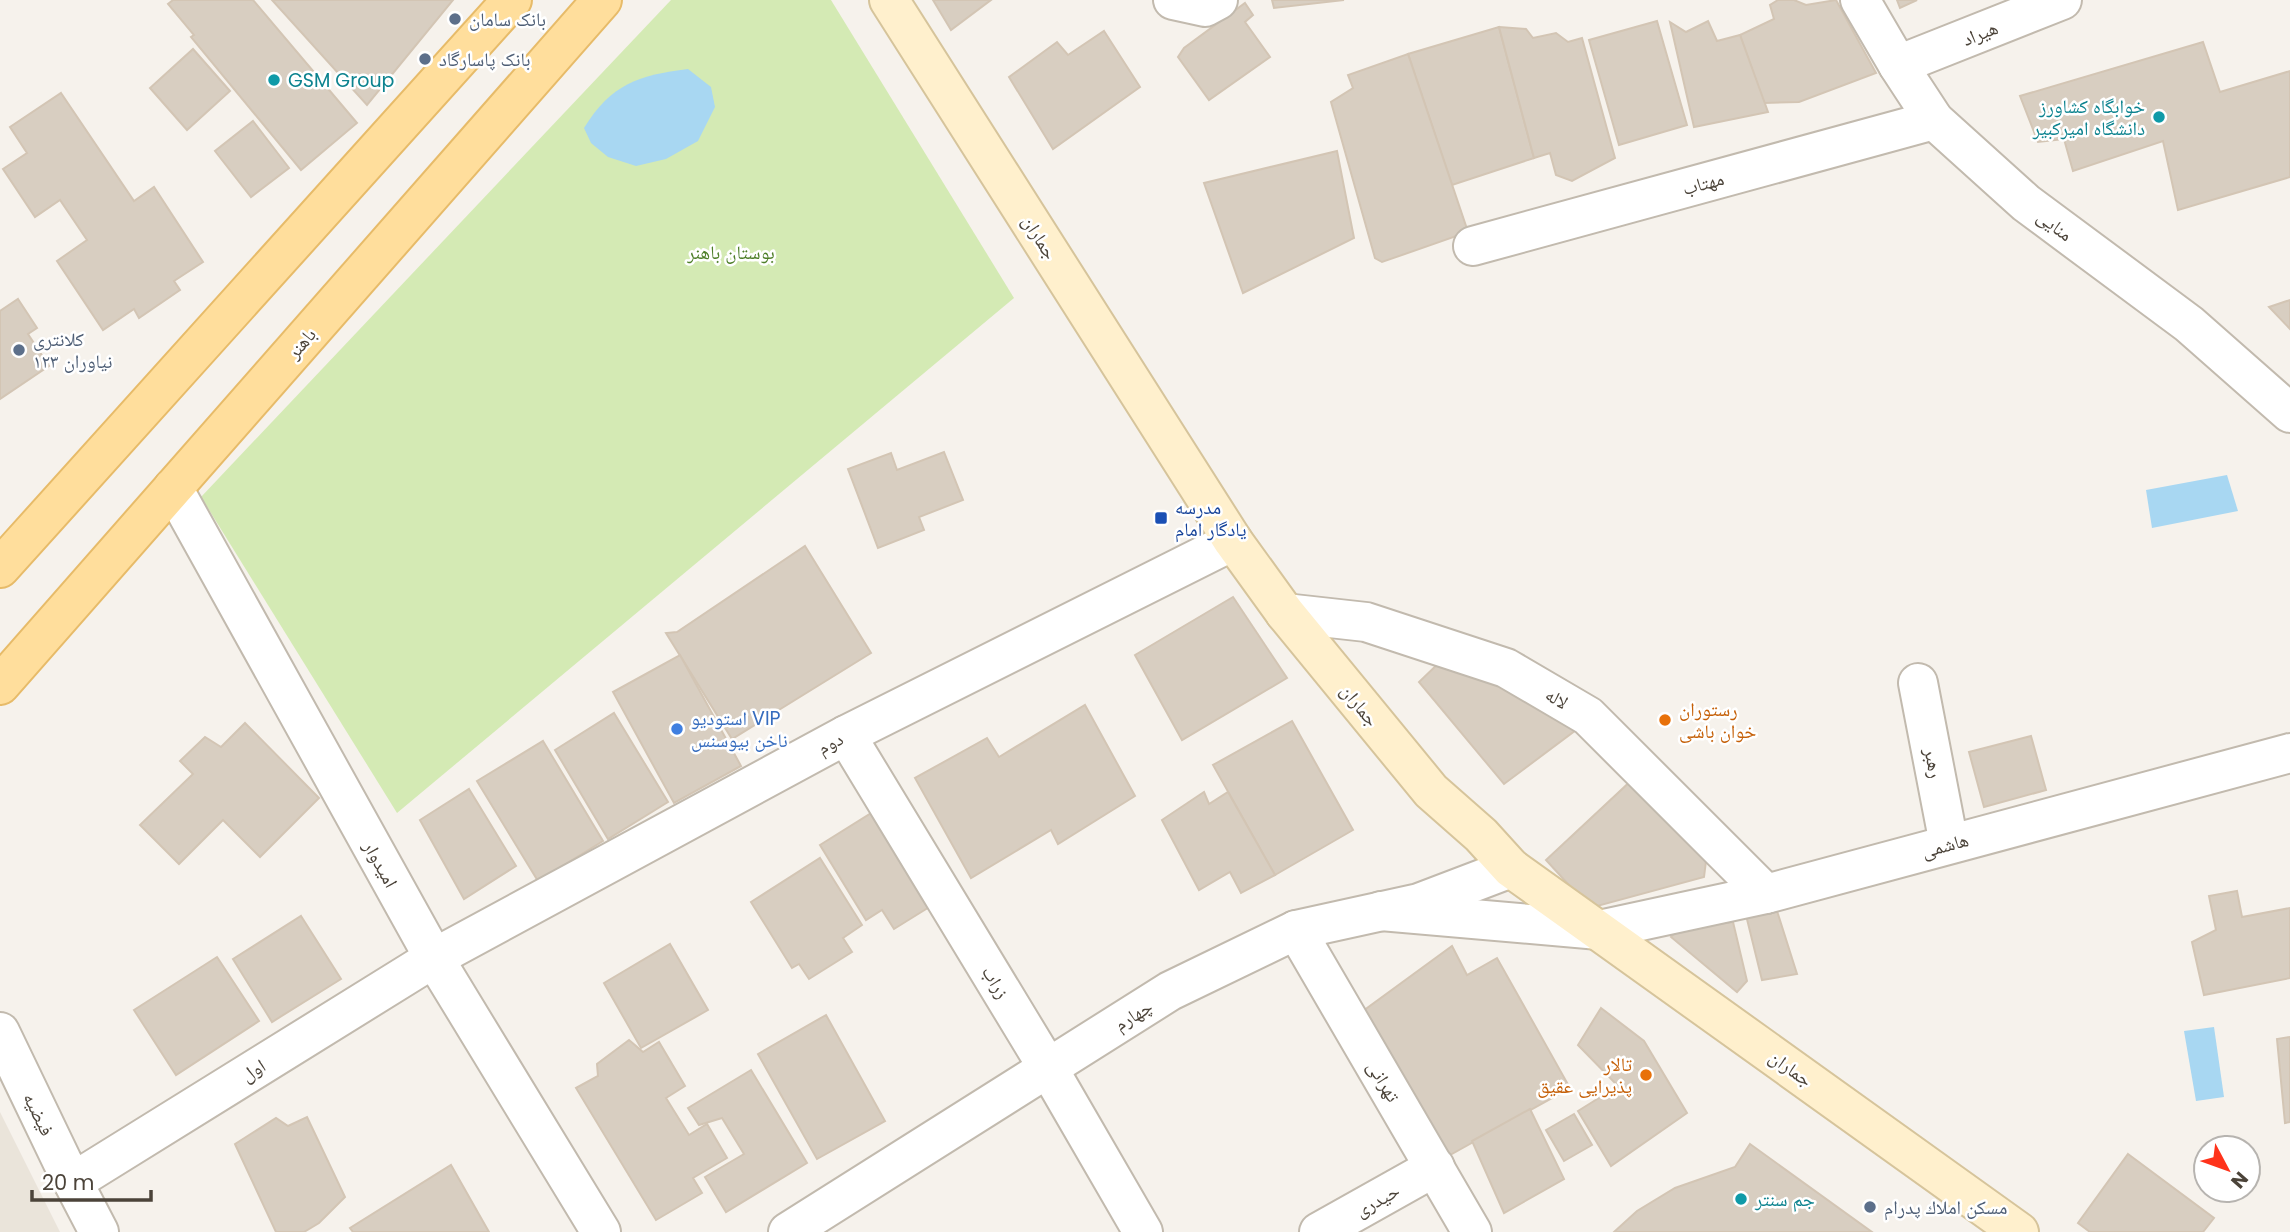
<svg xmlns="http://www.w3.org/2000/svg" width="2290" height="1232" viewBox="0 0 2290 1232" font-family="Poppins,'Noto Naskh Arabic',sans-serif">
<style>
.residential{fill:#eae4da}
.green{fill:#d4eab4}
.water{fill:#a8d7f2}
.building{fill:#d8cec1;stroke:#d3c5b4;stroke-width:2}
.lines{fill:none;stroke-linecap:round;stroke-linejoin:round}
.minor-casing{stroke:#c2baae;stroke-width:42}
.secondary-casing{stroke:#d6c49b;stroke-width:42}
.primary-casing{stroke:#e7bb69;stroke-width:42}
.minor{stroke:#fff;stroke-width:38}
.secondary{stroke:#fff0cd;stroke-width:38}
.primary{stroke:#ffde9c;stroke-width:38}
.service-dot{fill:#5c6f8a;stroke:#fff;stroke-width:2.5}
.culture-dot{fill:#0f9aa8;stroke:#fff;stroke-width:2.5}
.transit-dot{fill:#1a4fb4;stroke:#fff;stroke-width:2.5}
.food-dot{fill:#e8710a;stroke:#fff;stroke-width:2.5}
.shop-dot{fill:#3f7fe0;stroke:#fff;stroke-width:2.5}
.labels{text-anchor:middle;stroke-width:5;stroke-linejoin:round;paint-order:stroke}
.service-label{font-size:19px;fill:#4e5e75;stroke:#fff;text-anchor:start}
.street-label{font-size:19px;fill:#4b4339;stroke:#fff}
.culture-label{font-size:19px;fill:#0d838f;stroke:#fff;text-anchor:start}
.park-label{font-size:19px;fill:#4e7f29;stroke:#fff}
.transit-label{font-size:19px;fill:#164399;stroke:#fff;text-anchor:start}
.food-label{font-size:19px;fill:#c56008;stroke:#fff;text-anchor:start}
.shop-label{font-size:19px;fill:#366cbe;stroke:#fff;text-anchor:start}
</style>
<rect width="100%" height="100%" fill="#f6f2ec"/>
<path class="residential" d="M0 1112 60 1232H0Z"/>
<path class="green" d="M671 0H831L1014 298 397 813 201 497Z"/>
<g class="water">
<path d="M688 69 711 87 715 107 698 141 666 159 636 166 608 157 591 143 584 128C611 84 639 75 688 69Z"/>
<path d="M2227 475 2238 511 2152 528 2146 490Z"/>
<path d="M2214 1027 2224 1097 2196 1101 2184 1031Z"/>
</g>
<g class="building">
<path d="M173 0H253L357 123 301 170 191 37 194 35 168 4Z"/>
<path d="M272 0H453L367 105Z"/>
<path d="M933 0H991L951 30Z"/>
<path d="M1272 0H1344L1274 8Z"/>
<path d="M1778 0H1794L1806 5 1836 0 1876 73 1799 102 1764 103 1740 35 1774 19 1770 5Z"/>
<path d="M1897 0H1917L1900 8Z"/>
<path d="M1245 3 1253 15 1245 22 1270 57 1209 100 1178 57 1184 48Z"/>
<path d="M1657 21 1687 125 1619 145 1589 40Z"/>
<path d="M1708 21 1717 41 1740 35 1768 112 1694 127 1670 22 1686 32Z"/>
<path d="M1499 27 1534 158 1452 185 1408 54Z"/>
<path d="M1499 27 1526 29 1533 38 1556 33 1568 42 1582 38 1615 158 1572 181 1556 175 1550 153 1534 158Z"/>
<path d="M1104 31 1140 87 1053 149 1009 77 1057 42 1068 55Z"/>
<path d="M2203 42 2220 92 2290 71V177L2178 210 2163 141 2073 171 2064 139 2038 142 2020 96Z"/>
<path d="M193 49 230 91 187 130 150 88Z"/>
<path d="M1408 54 1468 232 1382 262 1375 258 1331 102 1353 88 1348 75Z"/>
<path d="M61 93 134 201 154 187 203 262 174 281 180 290 139 318 134 309 103 330 57 261 87 240 60 200 35 217 3 169 27 153 10 127Z"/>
<path d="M253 121 289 168 251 197 215 151Z"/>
<path d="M1337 151 1354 238 1243 293 1204 183Z"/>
<path d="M18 299 37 328 28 334 49 366 0 399V311Z"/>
<path d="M2290 300V329L2269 307Z"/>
<path d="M944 452 963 500 919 517 924 530 878 548 848 469 891 453 897 470Z"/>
<path d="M805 546 871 653 732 739 666 633 677 632Z"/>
<path d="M1233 597 1287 678 1182 740 1135 655Z"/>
<path d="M680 655 741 766 674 803 613 692Z"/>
<path d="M1442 660 1482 672 1576 730 1504 784 1419 682Z"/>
<path d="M1085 705 1135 796 1058 844 1051 830 971 878 915 778 987 738 999 757Z"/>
<path d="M614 713 668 802 608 839 555 750Z"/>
<path d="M1292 721 1353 830 1275 875 1213 765Z"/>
<path d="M245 723 319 798 260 857 223 820 179 864 140 825 193 774 180 761 205 737 221 747Z"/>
<path d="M2031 736 2046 790 1984 807 1969 752Z"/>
<path d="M543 741 603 841 538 881 477 781Z"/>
<path d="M1634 778 1707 853 1704 877 1590 908 1546 860Z"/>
<path d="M469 789 516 866 464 899 420 820Z"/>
<path d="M1204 792 1209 804 1228 792 1275 875 1241 893 1230 872 1199 890 1162 820Z"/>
<path d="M881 807 939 901 894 929 882 910 866 920 820 845Z"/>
<path d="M820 858 862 925 843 938 852 952 809 979 799 964 792 968 751 902Z"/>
<path d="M2237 891 2242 917 2290 908V978L2204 995 2192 942 2216 930 2209 896Z"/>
<path d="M1777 911 1797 974 1762 980 1746 915Z"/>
<path d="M301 916 341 979 272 1022 233 959Z"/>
<path d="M1733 922 1747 981 1737 992 1671 937 1678 929Z"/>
<path d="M670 944 708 1010 641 1048 604 983Z"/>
<path d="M1452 946 1467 975 1497 958 1570 1088 1434 1164 1352 1019Z"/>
<path d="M217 957 259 1021 176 1075 134 1010Z"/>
<path d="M1601 1008 1644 1041 1687 1113 1611 1166 1578 1111 1618 1086 1578 1045Z"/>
<path d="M826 1015 885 1121 817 1159 758 1054Z"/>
<path d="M2290 1037V1122L2285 1123 2277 1039Z"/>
<path d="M629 1040 643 1052 659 1042 685 1086 666 1098 689 1135 707 1124 727 1158 693 1178 702 1193 656 1220 576 1088 598 1076 597 1064Z"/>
<path d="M751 1070 807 1163 726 1212 705 1177 744 1154 722 1118 699 1125 688 1108Z"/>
<path d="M1530 1109 1564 1179 1504 1213 1472 1141Z"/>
<path d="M1574 1114 1592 1145 1564 1161 1546 1130Z"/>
<path d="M307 1117 345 1197 319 1223 304 1232H276L235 1144 276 1118 288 1126Z"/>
<path d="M1750 1144 1872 1232H1614L1637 1211 1675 1188 1735 1167Z"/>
<path d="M2128 1154 2214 1218 2203 1232H2090L2078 1223Z"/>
<path d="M451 1165 489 1232H353L350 1228Z"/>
</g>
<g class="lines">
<g class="minor-casing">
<g id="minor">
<path d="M1173 0 1205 7 1218 0"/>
<path d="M1860 0 1898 65 1934 120 2026 203 2189 324 2290 413"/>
<path d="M1898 65 2062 0"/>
<path d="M1473 246 1934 120"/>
<path d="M173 488 434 958 601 1232"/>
<path d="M1285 613 1366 622 1506 668 1588 716 1766 894"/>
<path d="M1918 683 1949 844"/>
<path d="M846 735 1048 1068 1143 1232"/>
<path d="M1381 911 1599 930 1766 894 2290 753"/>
<path d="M1296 930 1472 1232"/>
<path d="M0 1032 62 1161 99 1232"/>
<path d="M73 1182 434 958 846 735 1233 541"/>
<path d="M788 1232 1170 991 1296 930 1419 903 1511 868"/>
<path d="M1319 1232 1435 1167"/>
</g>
</g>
<g class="secondary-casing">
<path id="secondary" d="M889 0 1233 541 1285 613 1431 791 1481 835 1511 868 2019 1232"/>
</g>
<g class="primary-casing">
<g id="primary">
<path d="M0 568 512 0"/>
<path d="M0 685 602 0"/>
</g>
</g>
<use href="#minor" class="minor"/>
<use href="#secondary" class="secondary"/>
<use href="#primary" class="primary"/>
</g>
<g class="service-dot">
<circle cx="455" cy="19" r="7"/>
<circle cx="425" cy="59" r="7"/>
<circle cx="19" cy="350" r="7"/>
<circle cx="1870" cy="1207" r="7"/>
</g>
<g class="culture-dot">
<circle cx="274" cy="80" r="7"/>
<circle cx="2159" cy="117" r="7"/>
<circle cx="1741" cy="1199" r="7"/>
</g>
<rect class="transit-dot" x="1154" y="511" width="14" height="14" rx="3.5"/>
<g class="food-dot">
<circle cx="1665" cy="720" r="7"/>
<circle cx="1646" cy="1075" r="7"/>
</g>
<circle class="shop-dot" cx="677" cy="729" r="7"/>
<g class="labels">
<g class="service-label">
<text x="469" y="26">بانک سامان</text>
<text x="439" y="66">بانک پاسارگاد</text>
<text x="33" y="346">کلانتری<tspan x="33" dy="22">۱۲۳ نیاوران</tspan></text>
<text x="1884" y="1214">مسكن املاك پدرام</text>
</g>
<g class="street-label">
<text transform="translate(1980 33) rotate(-22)" y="7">هیراد</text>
<text transform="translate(1703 183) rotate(-15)" y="7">مهتاب</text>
<text transform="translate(2055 225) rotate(37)" y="7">منایی</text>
<text transform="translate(1040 237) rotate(58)" y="7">جماران</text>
<text transform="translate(301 343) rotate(-49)" y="7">باهنر</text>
<text transform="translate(1557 698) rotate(31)" y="7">لاله</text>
<text transform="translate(1360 705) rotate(51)" y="7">جماران</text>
<text transform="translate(830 743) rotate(-28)" y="7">دوم</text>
<text transform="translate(1934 763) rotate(79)" y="7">رهبر</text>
<text transform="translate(1945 845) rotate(-15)" y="7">هاشمی</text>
<text transform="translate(381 864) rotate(61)" y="7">امیدوار</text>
<text transform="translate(996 982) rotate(59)" y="7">زراب</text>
<text transform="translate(1133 1015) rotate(-32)" y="7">چهارم</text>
<text transform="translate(1791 1068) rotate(36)" y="7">جماران</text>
<text transform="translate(253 1070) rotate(-32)" y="7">اول</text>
<text transform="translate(1384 1081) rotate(59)" y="7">تهرانی</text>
<text transform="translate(39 1114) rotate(64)" y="7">فیضیه</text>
<text transform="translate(1377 1200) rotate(-29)" y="7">حیدری</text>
</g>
<g class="culture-label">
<text x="288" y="87">GSM Group</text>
<text x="2145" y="113" text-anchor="end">خوابگاه کشاورز<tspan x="2145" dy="22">دانشگاه امیرکبیر</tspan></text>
<text x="1755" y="1206">جم سنتر</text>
</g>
<g class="park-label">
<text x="731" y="259">بوستان باهنر</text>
</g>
<g class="transit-label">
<text x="1175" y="514">مدرسه<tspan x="1175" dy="22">یادگار امام</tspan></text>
</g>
<g class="food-label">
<text x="1679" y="716">رستوران<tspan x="1679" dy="22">خوان باشی</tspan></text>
<text x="1632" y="1071" text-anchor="end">تالار<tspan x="1632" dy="22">پذیرایی عقیق</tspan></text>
</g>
<g class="shop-label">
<text x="691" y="725">استودیو VIP<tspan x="691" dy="22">ناخن بیوسنس</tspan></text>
</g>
</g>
<g transform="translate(2227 1169) rotate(131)"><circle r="33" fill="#ffffff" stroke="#b7b4b0" stroke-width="2"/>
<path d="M0-5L12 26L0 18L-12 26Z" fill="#fe331b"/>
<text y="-10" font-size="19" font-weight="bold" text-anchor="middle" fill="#4b4339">N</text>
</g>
<path d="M32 1190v10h119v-10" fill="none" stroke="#4b4339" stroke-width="3.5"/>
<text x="42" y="1190" font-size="21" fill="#4b4339" stroke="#ffffff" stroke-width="5" paint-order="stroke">20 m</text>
</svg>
